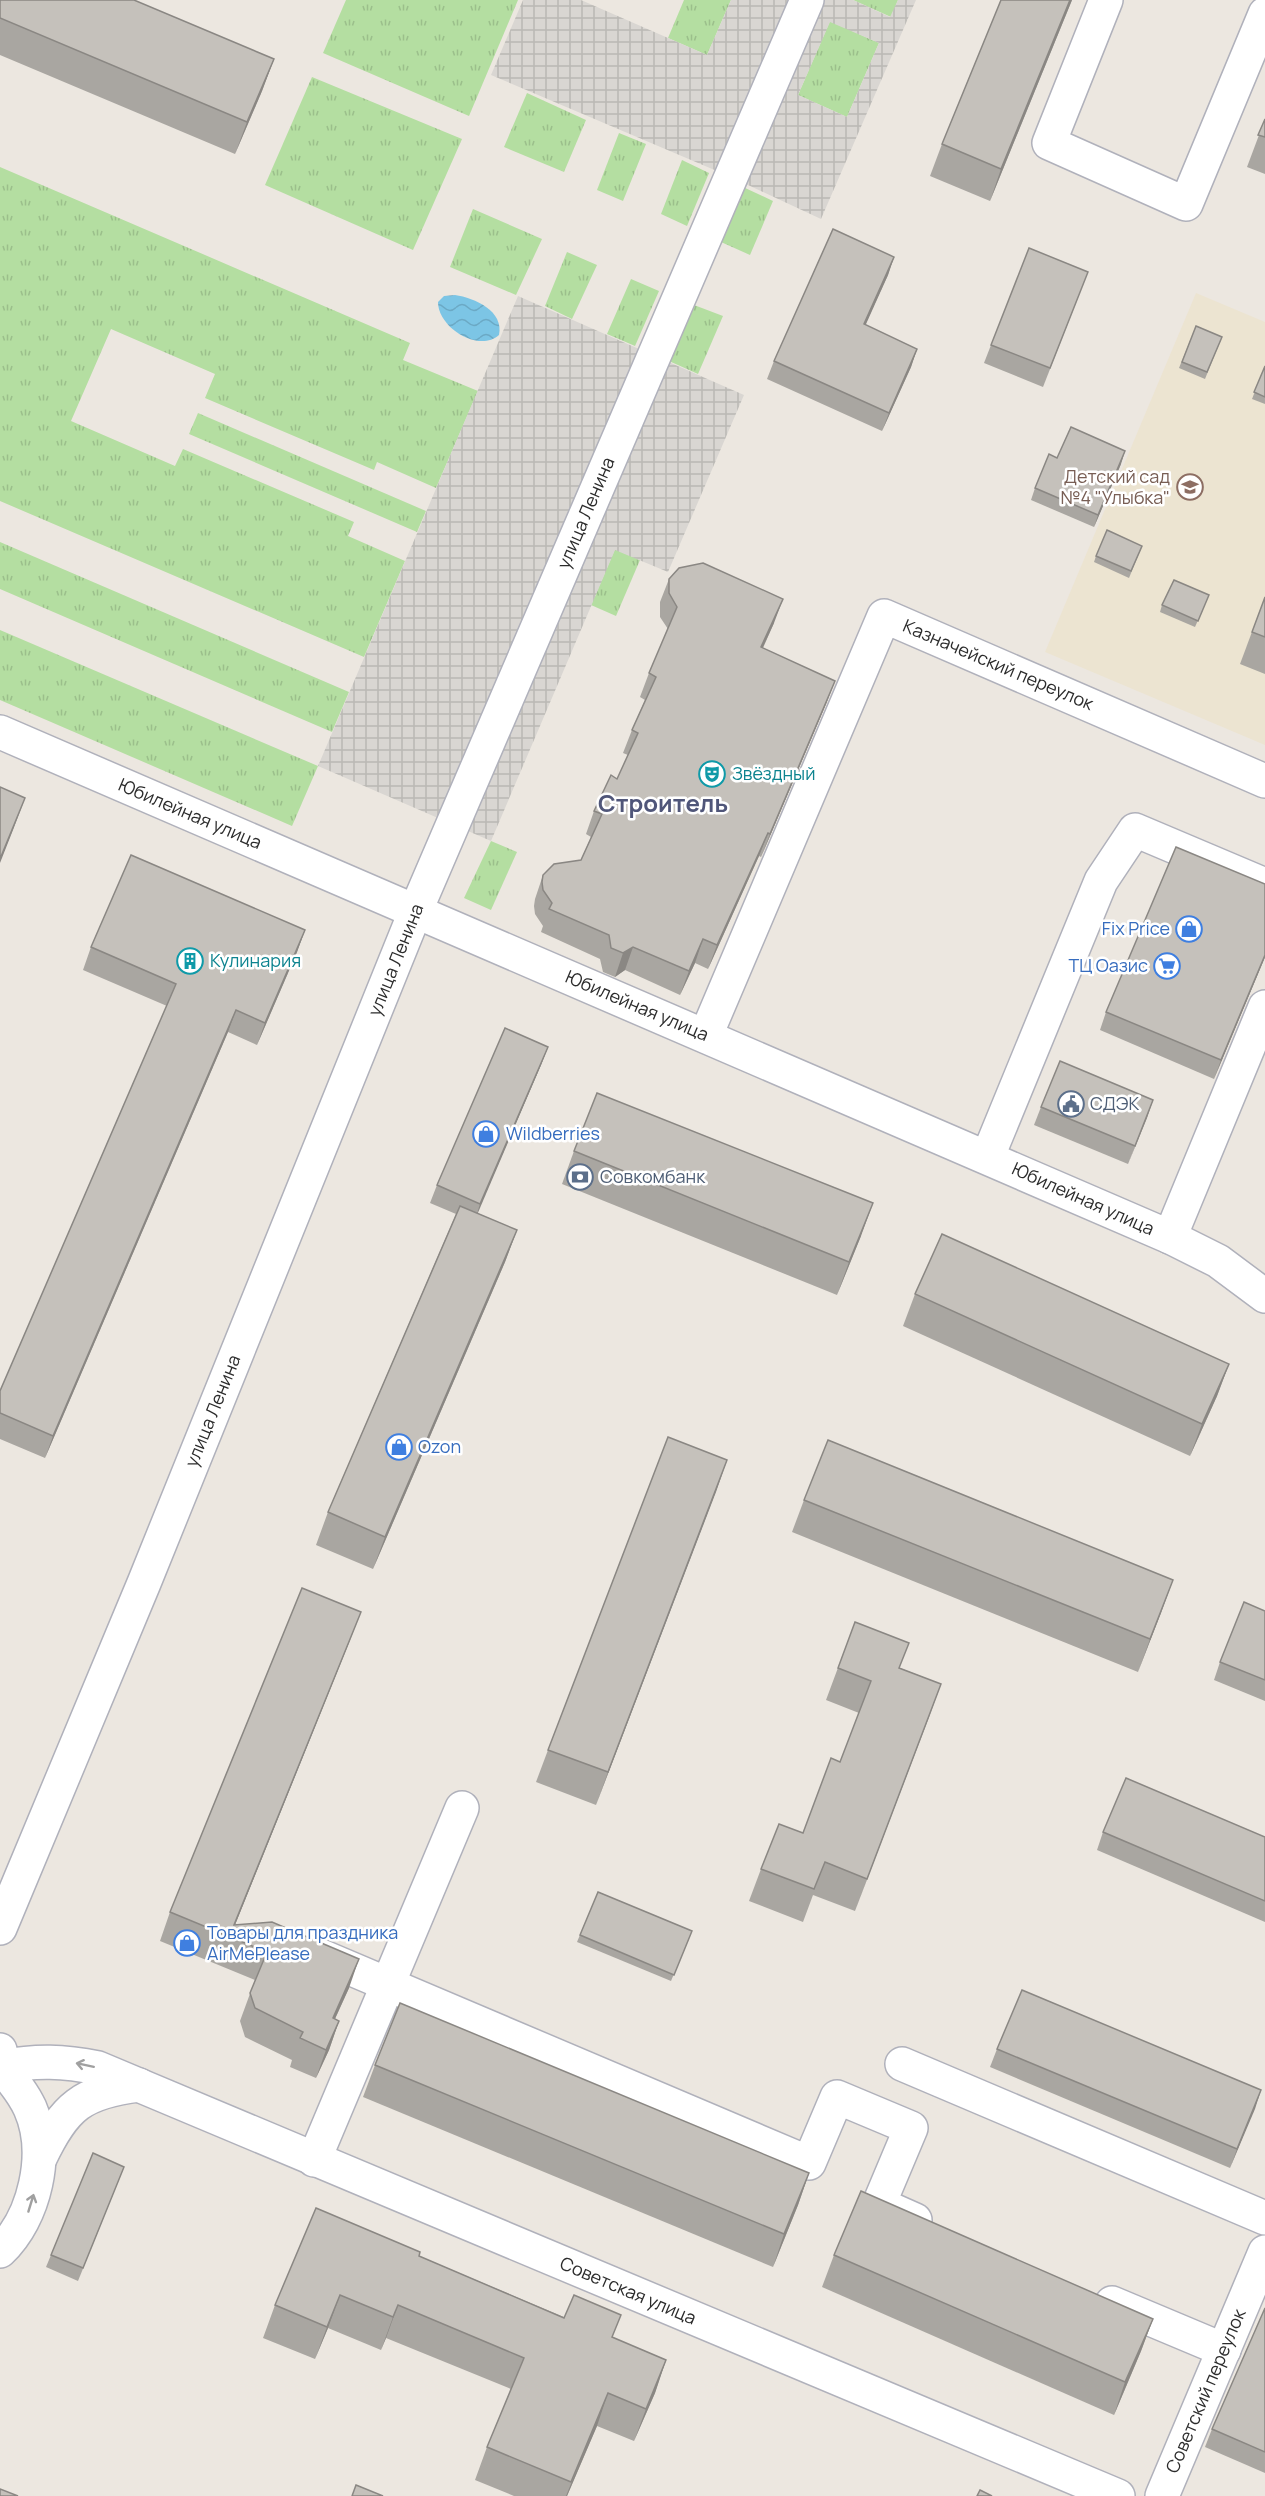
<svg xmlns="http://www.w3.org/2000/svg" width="1265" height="2496" viewBox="0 0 1265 2496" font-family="Manrope,sans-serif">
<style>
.education{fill:#ece4d1}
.grass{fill:url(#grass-tufts)}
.plaza{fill:url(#plaza-grid);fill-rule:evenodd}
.water{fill:url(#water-waves)}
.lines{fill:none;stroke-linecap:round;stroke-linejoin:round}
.minor-casing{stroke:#b0b1bb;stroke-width:36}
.minor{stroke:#fff;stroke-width:33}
.wall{fill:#a9a6a1}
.shaded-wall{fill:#8a8783}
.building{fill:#c5c1bb;stroke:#8a8783;stroke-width:1.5}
.oneway{stroke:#a0a0a0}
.labels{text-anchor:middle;stroke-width:5;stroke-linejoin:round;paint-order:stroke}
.education-label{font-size:18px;fill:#785e54;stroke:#fff;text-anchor:end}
.street-label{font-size:18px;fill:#2c2c2c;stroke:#fff}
.culture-label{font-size:18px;fill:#0d838f;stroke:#fff;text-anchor:start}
.shop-label{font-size:18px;fill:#366cbe;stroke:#fff;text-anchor:start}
.service-label{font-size:18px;fill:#4e5e75;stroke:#fff;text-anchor:start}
.district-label{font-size:24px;font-weight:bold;fill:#505679;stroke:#fff}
</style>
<defs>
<pattern id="grass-tufts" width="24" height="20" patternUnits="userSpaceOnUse" patternTransform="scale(1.5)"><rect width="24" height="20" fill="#b4dea1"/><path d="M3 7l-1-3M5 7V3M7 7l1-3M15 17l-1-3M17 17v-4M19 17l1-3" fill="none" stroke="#9bbf8b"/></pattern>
<pattern id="plaza-grid" width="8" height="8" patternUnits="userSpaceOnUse" patternTransform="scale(1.5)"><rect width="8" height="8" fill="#d9d6d2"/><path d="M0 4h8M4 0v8" fill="none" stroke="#bab8b4"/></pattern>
<pattern id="water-waves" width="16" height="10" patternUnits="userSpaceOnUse" patternTransform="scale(1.5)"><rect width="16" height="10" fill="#7cc5e5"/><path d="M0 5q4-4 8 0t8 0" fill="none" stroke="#6ba9c5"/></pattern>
</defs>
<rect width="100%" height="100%" fill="#ece7e0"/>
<path class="education" d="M1196 293 1265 322V745L1045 652Z"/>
<g class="grass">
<path d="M346 0H518L469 116 323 53Z"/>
<path d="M684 0H731L707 55 668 38Z"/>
<path d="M853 0H898L891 17Z"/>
<path d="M830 21 879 43 847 117 798 95Z"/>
<path d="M312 77 462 139 413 250 265 185Z"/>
<path d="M527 93 586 120 564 172 504 147Z"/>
<path d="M619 133 646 144 623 201 597 190Z"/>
<path d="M682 160 709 173 687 226 661 214Z"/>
<path d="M0 167 410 343 403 360 478 391 436 488 377 462 374 470 205 398 215 374 111 329 71 421 175 466 183 449 354 522 348 536 405 561 364 657 0 501Z"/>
<path d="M743 187 773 201 750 255 721 242Z"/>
<path d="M473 209 542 239 516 295 450 267Z"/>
<path d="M567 252 597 265 572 319 545 306Z"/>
<path d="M631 279 659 291 635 346 607 334Z"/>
<path d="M694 305 723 316 698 374 669 361Z"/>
<path d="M198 413 426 511 417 532 189 434Z"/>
<path d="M0 542 349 692 332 732 0 589Z"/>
<path d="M615 549 640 560 616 616 591 605Z"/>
<path d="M0 630 318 766 292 826 0 700Z"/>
<path d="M491 841 517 852 491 910 464 898Z"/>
</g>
<g class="plaza">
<path d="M523 0H581L707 55 731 0H853L890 17 898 0H916L821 219 731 177 491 75ZM830 22 879 43 847 117 798 95Z"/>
<path d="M518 296 744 395 668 572 615 550 491 841 318 766Z"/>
</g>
<path class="water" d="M455 295C475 298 504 311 499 335 479 353 438 328 438 302L444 296Z"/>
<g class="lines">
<g class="minor-casing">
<g id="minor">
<path d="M1106 0 1049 143 1186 204 1265 14"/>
<path d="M0 732 1170 1237 1218 1261 1265 1296"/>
<path d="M706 1035 884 616 1265 781"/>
<path d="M988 1156 1101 881 1135 830 1265 885"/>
<path d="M1170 1237 1265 1007"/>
<path d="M0 1928 144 1583 416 910 807 0"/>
<path d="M314 1953 809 2163 837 2097 911 2128 879 2204 915 2220"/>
<path d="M0 2050 1 2067C36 2060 64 2061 98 2068L1118 2496"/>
<path d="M902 2064 1265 2218"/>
<path d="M0 2066C10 2077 24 2095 30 2108 50 2153 35 2218 0 2251"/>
<path d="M40 2158C65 2106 82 2092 139 2085"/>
<path d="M314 2160 462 1808"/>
<path d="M1112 2303 1224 2350"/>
<path d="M1162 2496 1265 2252"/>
</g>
</g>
<use href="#minor" class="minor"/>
</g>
<g class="wall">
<path d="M0 0 274 59 262 91 235 154 0 55Z"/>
<path d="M1001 0H1072L990 201 930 176 942 144Z"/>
<path d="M1265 119V174L1247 167Z"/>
<path d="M894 257 888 275 865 325 917 349 911 367 882 431 767 379 774 361Z"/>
<path d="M1081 290 1043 387 984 363 991 345Z"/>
<path d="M1196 326 1222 337 1205 379 1179 368Z"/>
<path d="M1265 366V404L1252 399Z"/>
<path d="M1057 458 1121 464 1094 527 1031 500 1035 488Z"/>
<path d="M1142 546 1129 578 1094 562 1096 556Z"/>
<path d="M669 579 774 623 763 648 835 681 826 704 761 857 759 856 708 969 695 963 680 995 625 970 615 977 603 972 600 959 541 932 543 926 535 914 534 906 535 899 543 875 581 860 591 837 586 834 594 811 617 779 628 755 623 753 632 730 645 700 640 697 649 673 668 629 660 617V602Z"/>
<path d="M1209 595 1195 627 1160 612 1162 605Z"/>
<path d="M1265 597V674L1240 664Z"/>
<path d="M305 930 297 952 257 1045 228 1032 45 1458 0 1439V1391L167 1006 83 970 91 947Z"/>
<path d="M1265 957 1214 1079 1100 1030 1106 1012Z"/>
<path d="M548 1047 541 1065 477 1213 517 1230 505 1262 373 1569 316 1545 328 1512 456 1214 430 1203 437 1185Z"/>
<path d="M1153 1100 1128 1164 1034 1125 1041 1107Z"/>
<path d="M574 1151 861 1236 837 1295 562 1184Z"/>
<path d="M915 1294 1229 1364 1217 1396 1190 1456 903 1326Z"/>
<path d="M727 1460 596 1805 536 1782 548 1750Z"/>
<path d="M804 1500 1173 1580 1138 1672 792 1532Z"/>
<path d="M1265 1611V1701L1214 1680 1220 1662Z"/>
<path d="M855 1622 900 1668 941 1684 855 1911 813 1895 803 1922 749 1901 761 1869 803 1833 840 1762 859 1713 826 1700Z"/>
<path d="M350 1640 235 1925 349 1988 335 2019 339 2021 329 2050 316 2078 290 2067 292 2060 245 2037 240 2021 255 1980 160 1941 170 1912Z"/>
<path d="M1103 1832 1265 1837V1922L1097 1850Z"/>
<path d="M598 1892 692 1931 671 1981 577 1942Z"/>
<path d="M997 2049 1261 2090 1230 2168 990 2067Z"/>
<path d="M375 2065 809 2173 798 2205 773 2267 363 2097Z"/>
<path d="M124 2167 78 2281 46 2267 51 2255Z"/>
<path d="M834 2255 1153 2319 1141 2351 1114 2415 822 2287Z"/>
<path d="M419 2256 666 2360 655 2393 634 2441 597 2426 567 2496H514L475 2480 487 2447 511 2389 386 2338 381 2350 328 2328 315 2359 263 2338 275 2305Z"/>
<path d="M1265 2308V2473L1205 2447 1212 2429Z"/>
</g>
<g class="shaded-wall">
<path d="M1070 0H1072L990 201 1001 169Z"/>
<path d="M274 59 262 91 235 154 247 122Z"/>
<path d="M894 257 888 275 858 342 864 324Z"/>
<path d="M917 349 911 367 882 431 889 413Z"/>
<path d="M1125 451 1121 464 1094 527 1098 515Z"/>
<path d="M783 599 774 623 752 671 761 647Z"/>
<path d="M835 681 826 704 761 857 770 834Z"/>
<path d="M25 798 13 830 0 863V859Z"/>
<path d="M768 833 759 856 708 969 717 945Z"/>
<path d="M305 930 297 952 257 1045 265 1023Z"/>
<path d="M703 939 695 963 680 995 689 971Z"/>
<path d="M633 947 625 970 615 977 623 953Z"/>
<path d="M1265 955V957L1214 1079 1221 1060Z"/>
<path d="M236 1010 228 1032 45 1458 53 1436Z"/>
<path d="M548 1047 541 1065 474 1222 480 1204Z"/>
<path d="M1153 1100 1147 1118 1128 1164 1135 1146Z"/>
<path d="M873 1203 861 1236 837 1295 849 1262Z"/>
<path d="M517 1230 505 1262 373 1569 385 1537Z"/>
<path d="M1229 1364 1217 1396 1190 1456 1202 1424Z"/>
<path d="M727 1460 716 1492 596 1805 608 1772Z"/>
<path d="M1173 1580 1161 1613 1138 1672 1150 1639Z"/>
<path d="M361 1612 350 1640 230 1937 234 1925Z"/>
<path d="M941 1684 929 1717 855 1911 867 1879Z"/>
<path d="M359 1959 349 1988 322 2047 333 2018Z"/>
<path d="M339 2021 329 2050 316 2078 326 2050Z"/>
<path d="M1261 2090 1255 2109 1230 2168 1237 2149Z"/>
<path d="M809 2173 798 2205 773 2267 784 2234Z"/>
<path d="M340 2295 328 2328 315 2359 327 2327Z"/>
<path d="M398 2305 386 2338 381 2350 393 2317Z"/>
<path d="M1153 2319 1141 2351 1114 2415 1125 2382Z"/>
<path d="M666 2360 655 2393 634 2441 646 2409Z"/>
<path d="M608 2393 597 2426 567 2496H566Z"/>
</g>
<g class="building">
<path d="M0 0H134L274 59 247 122 0 18Z"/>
<path d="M1001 0H1070L1001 169 942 144Z"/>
<path d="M1265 119V137L1258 135Z"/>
<path d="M833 229 894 257 864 324 917 349 889 413 774 361Z"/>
<path d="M1029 248 1088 272 1050 368 991 345Z"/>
<path d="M1196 326 1222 337 1207 372 1182 362Z"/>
<path d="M1265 366V397L1254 392Z"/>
<path d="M1071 427 1125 451 1098 515 1035 488 1049 454 1057 458Z"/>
<path d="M1107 530 1142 546 1131 571 1096 556Z"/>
<path d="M703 563 783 599 761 647 835 681 770 834 768 833 717 945 703 939 689 971 633 947 623 953 611 948 609 935 549 909 552 903 543 890 542 882 543 875 554 864 581 860 602 814 594 811 611 775 617 779 638 733 632 730 656 677 649 673 677 607 669 593V579L679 568Z"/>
<path d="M1174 580 1209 595 1198 621 1162 605Z"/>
<path d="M1265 597V637L1252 632Z"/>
<path d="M0 787 25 798 0 859Z"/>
<path d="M1176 847 1265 884V955L1221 1060 1106 1012Z"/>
<path d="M131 855 305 930 265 1023 236 1010 53 1436 0 1413V1391L176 984 91 947Z"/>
<path d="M505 1028 548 1047 480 1204 437 1185Z"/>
<path d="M1060 1061 1153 1100 1135 1146 1041 1107Z"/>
<path d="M597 1093 873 1203 849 1262 574 1151Z"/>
<path d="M460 1206 517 1230 385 1537 328 1512Z"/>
<path d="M942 1234 1229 1364 1202 1424 915 1294Z"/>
<path d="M668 1437 727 1460 608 1772 548 1750Z"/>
<path d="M828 1440 1173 1580 1150 1639 804 1500Z"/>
<path d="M302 1588 361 1612 234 1925 272 1922 359 1959 333 2018 339 2021 326 2050 300 2038 303 2032 255 2008 250 1993 267 1952 170 1912Z"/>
<path d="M1244 1602 1265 1611V1680L1220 1662Z"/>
<path d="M855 1622 909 1643 899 1668 941 1684 867 1879 825 1862 814 1889 761 1869 779 1824 803 1833 831 1758 840 1762 871 1681 838 1668Z"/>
<path d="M1126 1778 1265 1837V1901L1103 1832Z"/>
<path d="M598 1892 692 1931 674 1975 580 1935Z"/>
<path d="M1022 1990 1261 2090 1237 2149 997 2049Z"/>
<path d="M400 2003 809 2173 784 2234 375 2065Z"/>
<path d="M93 2153 124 2167 83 2268 51 2255Z"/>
<path d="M861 2191 1153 2319 1125 2382 834 2255Z"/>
<path d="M316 2208 420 2252 419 2256 564 2318 574 2295 621 2315 612 2337 666 2360 646 2409 608 2393 571 2482 487 2447 524 2358 398 2305 393 2317 340 2295 327 2327 275 2305Z"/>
<path d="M1265 2308V2452L1212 2429Z"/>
<path d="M356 2485 383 2496H352Z"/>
<path d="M0 2489 18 2496H0Z"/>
<path d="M980 2490 992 2496H977Z"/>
</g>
<defs><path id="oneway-shaft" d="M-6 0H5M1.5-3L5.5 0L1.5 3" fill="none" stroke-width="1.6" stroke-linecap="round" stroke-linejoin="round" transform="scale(1.5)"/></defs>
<g class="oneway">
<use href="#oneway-shaft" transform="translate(85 2065) rotate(-168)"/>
<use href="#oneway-shaft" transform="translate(31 2203) rotate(-73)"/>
</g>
<defs>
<g id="school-ring" transform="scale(1.35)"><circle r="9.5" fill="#fff" stroke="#8d6e63" stroke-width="1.5"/><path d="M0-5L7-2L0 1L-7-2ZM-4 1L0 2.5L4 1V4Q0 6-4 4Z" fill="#8d6e63"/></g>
<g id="theatre-ring" transform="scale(1.35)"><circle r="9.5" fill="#fff" stroke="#0f9aa8" stroke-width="1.5"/><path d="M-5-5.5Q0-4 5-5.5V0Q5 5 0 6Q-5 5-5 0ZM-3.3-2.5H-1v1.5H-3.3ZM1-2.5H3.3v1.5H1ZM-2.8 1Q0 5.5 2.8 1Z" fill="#0f9aa8"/></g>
<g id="shop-ring" transform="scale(1.35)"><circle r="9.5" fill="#fff" stroke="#3f7fe0" stroke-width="1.5"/><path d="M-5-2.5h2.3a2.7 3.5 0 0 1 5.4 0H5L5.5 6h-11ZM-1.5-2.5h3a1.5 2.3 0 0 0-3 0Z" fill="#3f7fe0"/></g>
<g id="building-ring" transform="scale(1.35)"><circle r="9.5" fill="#fff" stroke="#0f9aa8" stroke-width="1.5"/><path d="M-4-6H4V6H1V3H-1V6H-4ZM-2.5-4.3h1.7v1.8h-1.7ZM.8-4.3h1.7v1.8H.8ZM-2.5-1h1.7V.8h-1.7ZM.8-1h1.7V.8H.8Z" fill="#0f9aa8"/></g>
<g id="supermarket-ring" transform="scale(1.35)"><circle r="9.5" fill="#fff" stroke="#3f7fe0" stroke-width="1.5"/><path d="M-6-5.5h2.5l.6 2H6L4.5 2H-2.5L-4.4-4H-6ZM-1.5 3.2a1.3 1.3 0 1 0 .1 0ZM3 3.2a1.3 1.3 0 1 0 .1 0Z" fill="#3f7fe0"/></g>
<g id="civic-ring" transform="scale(1.35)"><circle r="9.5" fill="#fff" stroke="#5c6f8a" stroke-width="1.5"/><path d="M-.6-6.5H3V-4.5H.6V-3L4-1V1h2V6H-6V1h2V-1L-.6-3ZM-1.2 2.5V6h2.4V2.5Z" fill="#5c6f8a"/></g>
<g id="bank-ring" transform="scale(1.35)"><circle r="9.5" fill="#fff" stroke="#5c6f8a" stroke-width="1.5"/><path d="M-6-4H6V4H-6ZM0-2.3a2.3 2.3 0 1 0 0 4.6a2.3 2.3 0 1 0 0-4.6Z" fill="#5c6f8a"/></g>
</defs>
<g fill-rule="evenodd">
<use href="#school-ring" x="1190" y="487"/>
<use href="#theatre-ring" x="712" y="774"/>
<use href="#shop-ring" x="1189" y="929"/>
<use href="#building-ring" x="190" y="961"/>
<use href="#supermarket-ring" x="1167" y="966"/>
<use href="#civic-ring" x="1071" y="1104"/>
<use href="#shop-ring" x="486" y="1134"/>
<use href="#bank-ring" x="580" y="1177"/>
<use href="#shop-ring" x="399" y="1447"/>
<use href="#shop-ring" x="187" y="1943"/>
</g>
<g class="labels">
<g class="education-label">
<text x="1170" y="483">Детский сад<tspan x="1170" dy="21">№4 "Улыбка"</tspan></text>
</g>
<g class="street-label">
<text transform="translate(586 513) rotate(-67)" y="6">улица Ленина</text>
<text transform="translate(998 665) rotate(23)" y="6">Казначейский переулок</text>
<text transform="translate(190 814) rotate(23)" y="6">Юбилейная улица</text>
<text transform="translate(396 960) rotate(-68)" y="6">улица Ленина</text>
<text transform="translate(637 1006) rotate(23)" y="6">Юбилейная улица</text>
<text transform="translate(1083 1199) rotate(24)" y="6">Юбилейная улица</text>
<text transform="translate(213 1411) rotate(-68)" y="6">улица Ленина</text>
<text transform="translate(628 2291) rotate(23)" y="6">Советская улица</text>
<text transform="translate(1206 2391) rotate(-67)" y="6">Советский переулок</text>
</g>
<g class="culture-label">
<text x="732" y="780">Звёздный</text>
<text x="210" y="967">Кулинария</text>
</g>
<g class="shop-label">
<text x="1170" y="935" text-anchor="end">Fix Price</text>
<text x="1148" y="972" text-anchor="end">ТЦ Оазис</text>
<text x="506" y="1140">Wildberries</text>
<text x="418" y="1453">Ozon</text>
<text x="207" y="1939">Товары для праздника<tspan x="207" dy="21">AirMePlease</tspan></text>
</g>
<g class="service-label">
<text x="1090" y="1110">СДЭК</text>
<text x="600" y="1183">Совкомбанк</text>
</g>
<g class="district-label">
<text x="663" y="812">Строитель</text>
</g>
</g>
</svg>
